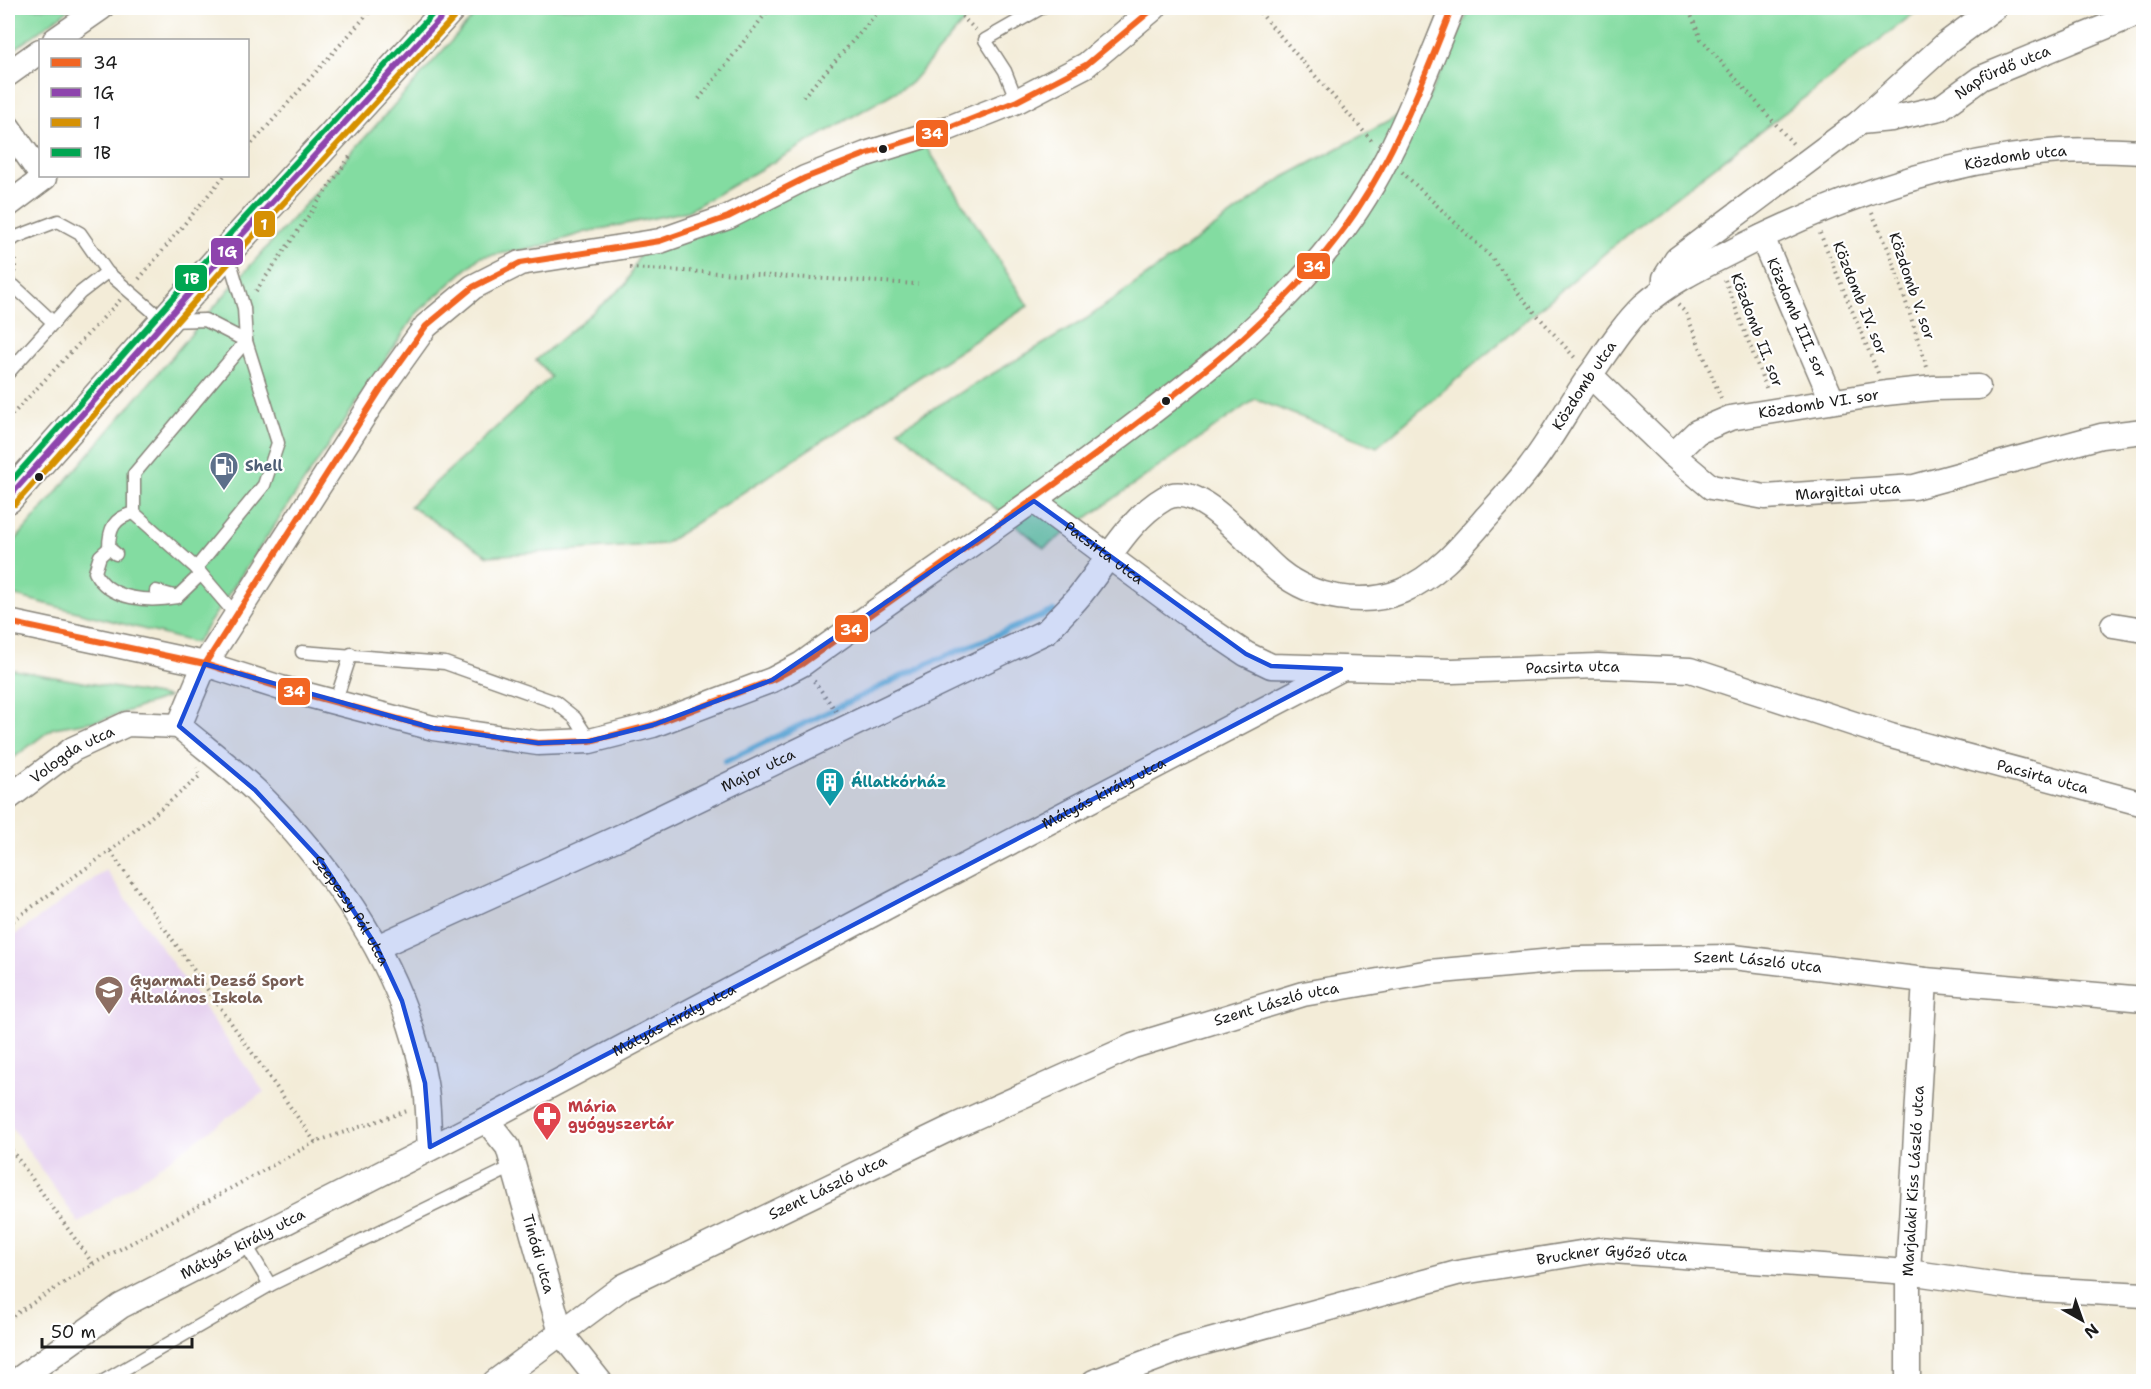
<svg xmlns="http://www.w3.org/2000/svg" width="2151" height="1389" viewBox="0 0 2151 1389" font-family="'Shantell Sans',sans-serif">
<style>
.built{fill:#e6d2f0}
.green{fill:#83dca1;stroke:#507c5e;stroke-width:1.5}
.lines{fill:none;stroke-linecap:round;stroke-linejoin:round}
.stream{stroke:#4badca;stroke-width:6}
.service-casing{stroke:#88847a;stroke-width:15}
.minor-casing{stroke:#88847a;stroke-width:27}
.tertiary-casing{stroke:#88847a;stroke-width:33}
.path{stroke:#88847a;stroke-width:4;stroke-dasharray:1.5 4.5;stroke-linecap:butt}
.service{stroke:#fff;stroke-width:12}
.minor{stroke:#fff;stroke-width:24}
.tertiary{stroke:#fff;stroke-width:30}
.bus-1-casing{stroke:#fff;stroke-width:10}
.bus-2-casing{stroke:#fff;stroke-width:10}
.bus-3-casing{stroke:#fff;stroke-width:10}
.bus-4-casing{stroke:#fff;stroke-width:10}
.bus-1{stroke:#f26522;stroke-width:6}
.bus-2{stroke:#8e44ad;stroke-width:6}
.bus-3{stroke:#d69104;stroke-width:6}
.bus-4{stroke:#00a651;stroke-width:6}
.marked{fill:#1d4ed8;fill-opacity:0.2;stroke:#1d4ed8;stroke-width:4.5;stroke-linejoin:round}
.bus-dot{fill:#1c1c1c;stroke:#fff;stroke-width:2}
.labels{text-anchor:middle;stroke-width:4.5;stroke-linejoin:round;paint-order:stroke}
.street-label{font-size:15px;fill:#1c1c1c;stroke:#fff}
.service-label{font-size:15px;font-weight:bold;fill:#4e5e75;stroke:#fff;text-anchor:start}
.culture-label{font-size:15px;font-weight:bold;fill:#0d838f;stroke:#fff;text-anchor:start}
.education-label{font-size:15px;font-weight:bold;fill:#785e54;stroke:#fff;text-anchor:start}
.health-label{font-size:15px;font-weight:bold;fill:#be3a42;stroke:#fff;text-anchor:start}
.line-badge{stroke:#fff;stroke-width:2}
.badge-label{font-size:16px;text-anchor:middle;font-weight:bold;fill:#fff}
</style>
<rect width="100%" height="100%" fill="#fff"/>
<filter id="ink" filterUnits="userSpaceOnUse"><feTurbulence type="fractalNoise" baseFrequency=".0167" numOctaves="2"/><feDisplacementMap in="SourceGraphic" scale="12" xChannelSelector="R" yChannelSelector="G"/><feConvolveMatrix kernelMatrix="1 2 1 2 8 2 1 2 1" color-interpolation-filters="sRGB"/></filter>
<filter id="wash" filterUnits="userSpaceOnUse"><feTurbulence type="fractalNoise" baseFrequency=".008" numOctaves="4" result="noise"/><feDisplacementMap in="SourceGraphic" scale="24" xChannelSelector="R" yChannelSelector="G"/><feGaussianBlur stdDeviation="1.35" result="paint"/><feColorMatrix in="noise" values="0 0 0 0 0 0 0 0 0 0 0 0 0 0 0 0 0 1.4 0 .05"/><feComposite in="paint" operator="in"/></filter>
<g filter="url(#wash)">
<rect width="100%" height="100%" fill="#f3ecd8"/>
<path class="built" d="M106 870 264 1092 79 1223 8 1122V940Z"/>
<g class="green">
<path d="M8 8H71L8 54Z"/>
<path d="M481 8H980L960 26 911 83 688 211 586 232 535 248 480 257 416 314 196 643 8 594V549L233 285Z"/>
<path d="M1470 8H1921L1632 230 1377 447 1255 399 1044 548 898 429 1086 319 1284 177 1427 101Z"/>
<path d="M926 146 1028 306 664 544 488 556 410 506 551 377 536 360 626 284 641 251 809 184Z"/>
<path d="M8 669 169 697 102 720 53 728 8 762Z"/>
</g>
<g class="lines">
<path class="stream" d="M726 761 934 661 1054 611"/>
</g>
</g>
<g filter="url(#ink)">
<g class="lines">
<g class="service-casing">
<g id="service">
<path d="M1017 101 1005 71 985 40 1041 8"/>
<path d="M8 243 16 237 58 221 80 233 107 272 164 321 205 320 246 341 134 474V513L196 568"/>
<path d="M228 255 244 308 246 341 278 443 264 485 196 568 236 615"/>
<path d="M8 293 14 286 54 323"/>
<path d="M8 373 80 293 107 272"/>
<path d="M109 548 100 556 95 572C109 601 150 602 177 597"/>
<path d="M116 554 109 548C109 528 114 518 134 513"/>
<path d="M156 591 177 597 201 574"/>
<path d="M302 652 445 663 555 702 575 718 590 741"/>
<path d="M335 703 351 654"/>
<path d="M245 1243 270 1285"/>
<path d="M102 1382 270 1285 514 1166"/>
</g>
</g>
<g class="minor-casing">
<g id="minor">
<path d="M55 40 101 8"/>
<path d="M8 74 40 51"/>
<path id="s1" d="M1860 122 1891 119 1940 108 1981 78 2144 11"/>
<path d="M8 127 40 173"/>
<path d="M8 205 44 178 42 176"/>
<path id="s2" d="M1762 237 1832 400"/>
<path d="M1664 289 1665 278 1677 259 1860 122 1947 43 1994 8"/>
<path id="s3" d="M1590 375 1673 455 1711 487 1765 497 1914 487 2101 436 2144 431"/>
<path id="s4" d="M1673 455 1697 432 1730 418 1886 393 1934 388 1978 387"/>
<path id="s5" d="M1034 501 1188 615 1246 654 1271 666 1452 671 1598 666 1690 670 1891 736 2144 804"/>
<path d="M8 622 205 664 281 688 433 728 538 743 590 741 653 725 772 680 802 664C907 588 1015 516 1119 437 1200 376 1272 321 1335 240 1390 171 1419 88 1452 8"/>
<path d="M2113 625 2144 630"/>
<path d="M179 726 205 664 381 389 426 326 473 287 520 263 660 241 728 217 805 178 866 154 949 128 1017 101 1086 65 1154 8"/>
<path id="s6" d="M179 726C205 748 232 768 256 791 336 871 405 970 425 1083 429 1104 428 1126 430 1147"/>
<path id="s7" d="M8 798 73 749 127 724 179 726"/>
<path id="s8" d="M377 947 624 835 1047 631C1059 617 1073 605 1084 590 1108 560 1130 518 1165 498 1200 478 1255 553 1280 572 1312 598 1364 607 1402 591 1437 576 1460 548 1484 520 1499 503 1515 486 1529 468 1551 440 1568 407 1589 377 1605 354 1623 325 1643 306 1673 279 1712 262 1749 243 1846 195 1952 159 2061 151 2088 149 2116 151 2144 152"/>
<path id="s9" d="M486 1120 508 1147 561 1333 600 1382"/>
<path id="s10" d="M15 1382 121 1306 486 1120 892 904 1341 669"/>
<path id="s11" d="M495 1382 624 1286 955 1126 1133 1046 1303 994 1430 972 1575 959 1733 957 1925 980 2144 999"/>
<path id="s12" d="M1094 1382 1184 1348 1457 1273 1599 1250 1908 1272 2020 1288 2144 1295"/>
<path id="s13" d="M1908 1382V1272L1925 980"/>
</g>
</g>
<g class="tertiary-casing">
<path id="tertiary" d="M8 498 227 251 450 8"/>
</g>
<g class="path">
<path d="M953 8 976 30"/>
<path d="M1256 8 1372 141"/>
<path d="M1683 8 1691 15 1701 39 1794 145"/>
<path d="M803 97 882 8"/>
<path d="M699 99 770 8"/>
<path d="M248 148 373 8"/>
<path d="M1402 172 1491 257 1523 299 1576 359"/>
<path d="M1872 213 1890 253 1927 367"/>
<path d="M1820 233 1878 373"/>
<path d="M630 268 918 284"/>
<path d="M15 273V257"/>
<path d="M139 279 224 176"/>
<path d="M1725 280 1767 390"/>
<path d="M256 291 351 155"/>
<path d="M1678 305 1686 313 1721 398"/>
<path d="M8 419 120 300"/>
<path d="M814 681 836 711"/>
<path d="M110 851 200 776 196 768"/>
<path d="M8 924 110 851 315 1142"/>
<path d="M8 1145 93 1264 8 1319"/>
<path d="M93 1264 315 1142 407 1111"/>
</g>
<use href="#service" class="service"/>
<use href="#minor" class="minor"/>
<use href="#tertiary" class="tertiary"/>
<g class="bus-1-casing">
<g id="bus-1">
<path d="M8 622 205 664 281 688 433 728 538 743 590 741 653 725 772 680 802 664C905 590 1009 519 1111 443 1200 376 1291 307 1355 213 1397 150 1424 78 1452 8"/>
<path d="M205 664 381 389 426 326 473 287 520 263 660 241 728 217 805 178 866 154 949 128 1017 101 1086 65 1154 8"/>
</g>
</g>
<g class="bus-2-casing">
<path id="bus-2" d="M8 498 227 251 450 8"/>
</g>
<g class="bus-3-casing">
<path id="bus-3" d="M15 504 234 257 457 14"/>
</g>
<g class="bus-4-casing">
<path id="bus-4" d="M8 485 220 245 438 8"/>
</g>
<use href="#bus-1" class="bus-1"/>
<use href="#bus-2" class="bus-2"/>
<use href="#bus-3" class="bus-3"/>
<use href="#bus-4" class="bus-4"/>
</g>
</g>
<path class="marked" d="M1034 501 1246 654 1271 666 1341 669 430 1147 425 1083 402 1001 377 947 322 862 255 790 179 726 205 664 433 728 538 743 590 741 653 725 772 680Z"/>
<defs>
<g id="fuel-pin" transform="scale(1.5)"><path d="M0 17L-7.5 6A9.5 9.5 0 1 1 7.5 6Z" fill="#5c6f8a" stroke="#fff"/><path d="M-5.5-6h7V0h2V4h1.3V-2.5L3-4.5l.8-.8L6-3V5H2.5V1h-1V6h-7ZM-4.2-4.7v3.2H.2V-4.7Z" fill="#fff"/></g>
<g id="building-pin" transform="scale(1.5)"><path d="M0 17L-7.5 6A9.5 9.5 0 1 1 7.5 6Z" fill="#0f9aa8" stroke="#fff"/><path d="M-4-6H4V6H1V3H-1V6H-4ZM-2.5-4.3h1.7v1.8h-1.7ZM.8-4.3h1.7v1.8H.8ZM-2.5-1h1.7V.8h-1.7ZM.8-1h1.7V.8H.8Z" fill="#fff"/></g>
<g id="school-pin" transform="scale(1.5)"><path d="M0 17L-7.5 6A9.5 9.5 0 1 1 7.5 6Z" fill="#8d6e63" stroke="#fff"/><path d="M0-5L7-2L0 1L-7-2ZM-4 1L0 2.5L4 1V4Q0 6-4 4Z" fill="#fff"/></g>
<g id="pharmacy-pin" transform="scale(1.5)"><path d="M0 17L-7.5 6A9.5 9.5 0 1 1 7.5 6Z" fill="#e0444e" stroke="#fff"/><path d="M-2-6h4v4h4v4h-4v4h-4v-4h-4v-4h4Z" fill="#fff"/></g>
</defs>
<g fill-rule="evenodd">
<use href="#fuel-pin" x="224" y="466"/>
<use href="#building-pin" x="830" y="782"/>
<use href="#school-pin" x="109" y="990"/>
<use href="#pharmacy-pin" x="547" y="1116"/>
</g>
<g class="bus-dot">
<circle cx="883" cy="149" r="5"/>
<circle cx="1166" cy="401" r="5"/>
<circle cx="39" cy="477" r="5"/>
</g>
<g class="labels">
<g class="street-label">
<text dy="5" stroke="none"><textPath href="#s1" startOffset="154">Napfürdő utca</textPath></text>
<text dy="5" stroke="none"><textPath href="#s8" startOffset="1974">Közdomb utca</textPath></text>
<text transform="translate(1912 286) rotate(71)" y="5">Közdomb V. sor</text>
<text transform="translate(1860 298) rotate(68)" y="5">Közdomb IV. sor</text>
<text dy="5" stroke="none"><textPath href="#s2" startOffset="88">Közdomb III. sor</textPath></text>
<text transform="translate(1757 330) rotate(69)" y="5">Közdomb II. sor</text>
<text dy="5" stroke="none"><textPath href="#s8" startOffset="1470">Közdomb utca</textPath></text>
<text dy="5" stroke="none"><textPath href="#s4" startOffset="159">Közdomb VI. sor</textPath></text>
<text dy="5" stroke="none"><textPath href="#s3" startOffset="303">Margittai utca</textPath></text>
<text dy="5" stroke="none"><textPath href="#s5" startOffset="87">Pacsirta utca</textPath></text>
<text dy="5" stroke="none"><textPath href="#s5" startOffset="591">Pacsirta utca</textPath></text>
<text dy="5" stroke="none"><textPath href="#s7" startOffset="78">Vologda utca</textPath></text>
<text dy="5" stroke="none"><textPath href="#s8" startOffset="420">Major utca</textPath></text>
<text dy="5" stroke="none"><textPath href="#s5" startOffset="1077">Pacsirta utca</textPath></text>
<text dy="5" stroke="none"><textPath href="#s10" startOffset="1239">Mátyás király utca</textPath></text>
<text dy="5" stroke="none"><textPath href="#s6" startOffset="254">Szepessy Pál utca</textPath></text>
<text dy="5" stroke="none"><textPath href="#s11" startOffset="1359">Szent László utca</textPath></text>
<text dy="5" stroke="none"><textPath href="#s11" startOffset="873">Szent László utca</textPath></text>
<text dy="5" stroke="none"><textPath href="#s10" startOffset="753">Mátyás király utca</textPath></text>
<text dy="5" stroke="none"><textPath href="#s13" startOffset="201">Marjalaki Kiss László utca</textPath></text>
<text dy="5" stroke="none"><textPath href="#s11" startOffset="387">Szent László utca</textPath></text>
<text dy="5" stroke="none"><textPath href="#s10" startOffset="267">Mátyás király utca</textPath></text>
<text dy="5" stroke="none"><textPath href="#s9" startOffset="146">Tinódi utca</textPath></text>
<text dy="5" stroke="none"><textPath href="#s12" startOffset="536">Bruckner Győző utca</textPath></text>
</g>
<g class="service-label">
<text x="245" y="471">Shell</text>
</g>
<g class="culture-label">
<text x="851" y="787">Állatkórház</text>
</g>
<g class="education-label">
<text x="130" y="986">Gyarmati Dezső Sport<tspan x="130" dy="17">Általános Iskola</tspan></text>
</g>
<g class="health-label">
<text x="568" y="1112">Mária<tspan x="568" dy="17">gyógyszertár</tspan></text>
</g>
</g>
<g class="line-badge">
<rect x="915" y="119" width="34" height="29" rx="6" fill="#f26522"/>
<rect x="253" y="210" width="23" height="28" rx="6" fill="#d69104"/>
<rect x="210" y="237" width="34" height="29" rx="6" fill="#8e44ad"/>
<rect x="1296" y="252" width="35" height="28" rx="6" fill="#f26522"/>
<rect x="174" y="264" width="34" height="28" rx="6" fill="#00a651"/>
<rect x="834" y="614" width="35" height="29" rx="6" fill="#f26522"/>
<rect x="277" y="677" width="34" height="29" rx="6" fill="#f26522"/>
</g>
<g class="badge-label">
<text x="932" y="139">34</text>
<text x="264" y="230">1</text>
<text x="227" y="257">1G</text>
<text x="1314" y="272">34</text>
<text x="191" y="284">1B</text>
<text x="851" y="635">34</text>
<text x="294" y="697">34</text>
</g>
<rect width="2151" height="1389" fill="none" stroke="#fff" stroke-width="30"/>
<rect x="39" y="39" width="210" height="138" fill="#ffffff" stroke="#a4a4a4" stroke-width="1.5"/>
<rect x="51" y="58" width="30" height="9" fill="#f26522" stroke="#a4a4a4" stroke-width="1.5"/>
<text x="93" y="69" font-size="18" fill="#1c1c1c">34</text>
<rect x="51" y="88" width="30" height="9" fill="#8e44ad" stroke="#a4a4a4" stroke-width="1.5"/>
<text x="93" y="99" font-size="18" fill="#1c1c1c">1G</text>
<rect x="51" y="118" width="30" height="9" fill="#d69104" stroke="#a4a4a4" stroke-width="1.5"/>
<text x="93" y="129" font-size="18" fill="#1c1c1c">1</text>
<rect x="51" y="148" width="30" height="9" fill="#00a651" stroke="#a4a4a4" stroke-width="1.5"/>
<text x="93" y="159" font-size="18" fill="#1c1c1c">1B</text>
<g transform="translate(2082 1320) rotate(140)" stroke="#ffffff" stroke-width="4.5" paint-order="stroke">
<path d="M0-4.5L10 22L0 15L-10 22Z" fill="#1c1c1c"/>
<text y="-9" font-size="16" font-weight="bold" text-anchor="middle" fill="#1c1c1c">N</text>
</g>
<path d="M42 1338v9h150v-9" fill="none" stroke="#1c1c1c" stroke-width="3"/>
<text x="51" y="1338" font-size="18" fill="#1c1c1c" stroke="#ffffff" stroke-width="4.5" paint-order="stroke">50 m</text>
</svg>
